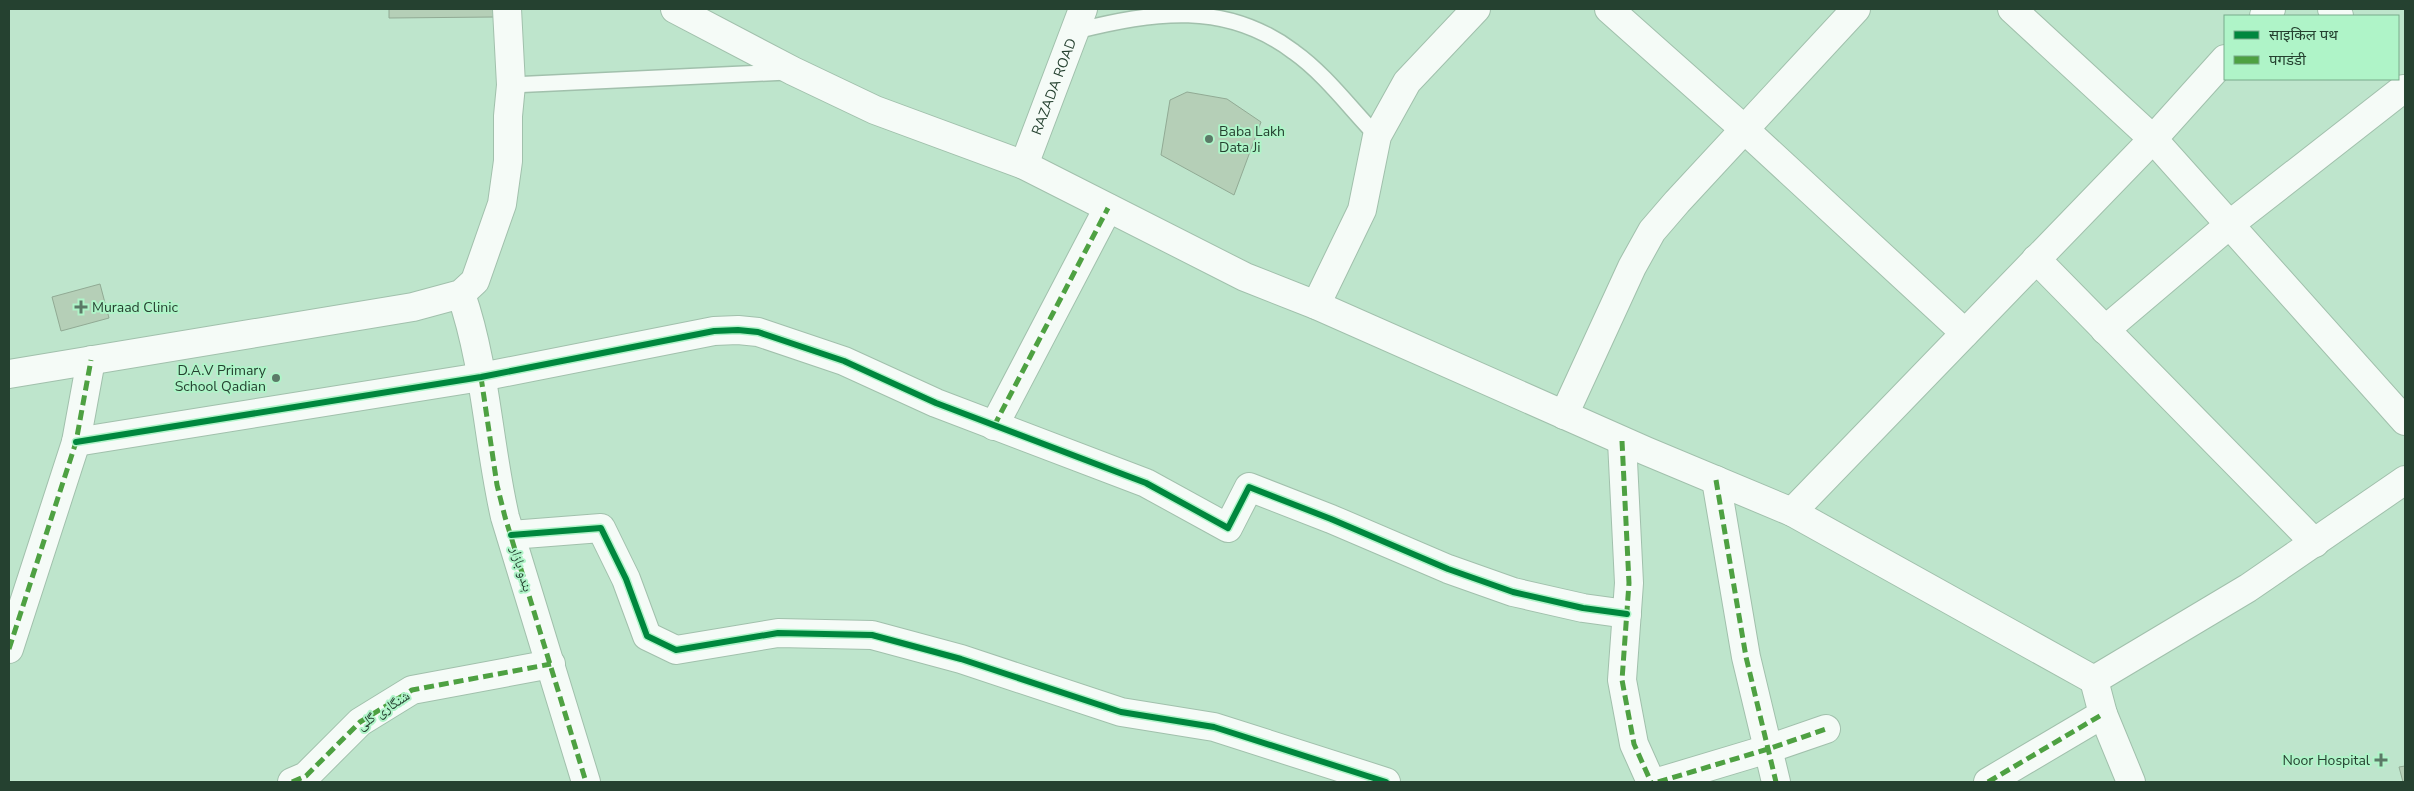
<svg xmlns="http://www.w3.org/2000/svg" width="2414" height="791" viewBox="0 0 2414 791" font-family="'Nunito Sans','Noto Naskh Arabic','Noto Sans Devanagari',sans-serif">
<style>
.building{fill:#b5cfb7;stroke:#91aa94}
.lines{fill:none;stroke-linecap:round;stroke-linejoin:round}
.service-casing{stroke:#a1c0ac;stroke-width:18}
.minor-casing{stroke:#a1c0ac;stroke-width:30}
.tertiary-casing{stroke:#a1c0ac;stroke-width:30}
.secondary-casing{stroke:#a1c0ac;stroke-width:30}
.service{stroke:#f5fbf7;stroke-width:15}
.minor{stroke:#f5fbf7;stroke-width:28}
.tertiary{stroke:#f5fbf7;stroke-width:28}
.secondary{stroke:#f5fbf7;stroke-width:28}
.quiet{stroke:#4ea142;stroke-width:5;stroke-dasharray:10 5;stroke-linecap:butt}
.cycleway-casing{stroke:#aff4c8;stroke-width:9}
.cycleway{stroke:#00873e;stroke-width:6}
.poi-dot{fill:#5b7a67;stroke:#aff4c8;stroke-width:2}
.labels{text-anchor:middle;stroke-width:4;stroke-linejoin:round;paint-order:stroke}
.street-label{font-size:14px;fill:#254130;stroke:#aff4c8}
.poi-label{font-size:14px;fill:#254130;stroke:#aff4c8;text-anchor:start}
</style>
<rect width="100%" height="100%" fill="#bee5cc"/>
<g class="building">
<path d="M389 9H494L495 17 389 18Z"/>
<path d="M1187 92 1227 99 1261 122 1234 195 1161 155 1170 100Z"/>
<path d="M100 284 109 318 61 331 52 297Z"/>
<path d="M2405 766V782H2403L2399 767Z"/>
</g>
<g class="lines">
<g class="service-casing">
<g id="service">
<path d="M1076 31C1154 12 1225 0 1294 52 1325 74 1350 108 1377 136"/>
<path d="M511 85 787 72"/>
</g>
</g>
<g class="minor-casing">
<g id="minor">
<path d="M1609 9 1744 129 1965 333"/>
<path d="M2012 9 2153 139 2405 421"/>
<path d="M2332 9 2339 16"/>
<path d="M2264 16 2271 9"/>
<path d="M2036 259 2315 543"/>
<path d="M461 294C486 366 488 443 505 517L586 782"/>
<path d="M1316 305 1362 210 1377 136 1407 82 1476 9"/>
<path d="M2105 330 2229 225 2403 89"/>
<path d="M9 374 413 307 461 294 475 281 502 204 508 161V116L511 85 507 9"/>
<path d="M1564 415 1632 267 1652 231 1677 202 1856 9"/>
<path d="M994 426 1108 208"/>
<path d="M1622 441 1629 583 1622 680 1634 744 1651 782"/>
<path d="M76 442 481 377 714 331 738 330 758 332 844 361 936 403 1146 483 1228 528 1249 487 1331 519 1448 569 1513 592 1583 608 1627 614"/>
<path d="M1716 480 1746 657 1776 782"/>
<path d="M1792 512 2153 139 2225 59"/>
<path d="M511 535 601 528 626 579 647 636 676 650 778 633 872 635 961 659 1121 712 1214 727 1386 782"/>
<path d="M9 649 76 442 91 360"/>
<path d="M2094 680 2103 714 2131 782"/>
<path d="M292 782 306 776 360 722 412 690 551 664"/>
<path d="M1658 782 1768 749 1826 729"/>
<path d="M1988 782 2103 714"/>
</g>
</g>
<g class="tertiary-casing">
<g id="tertiary">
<path id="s1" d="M1024 165 1083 9"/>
</g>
</g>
<g class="secondary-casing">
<path id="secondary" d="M675 9 793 71 875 110 1024 165 1245 277 1316 305 1646 451 1792 512 2094 680 2248 588 2405 480"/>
</g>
<use href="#service" class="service"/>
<use href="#minor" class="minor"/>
<use href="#tertiary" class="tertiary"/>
<use href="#secondary" class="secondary"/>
<g class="quiet">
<path d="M481 377 497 485 505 517 586 782"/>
<path d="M994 426 1108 208"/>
<path d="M1622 441 1629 583 1622 680 1634 744 1651 782"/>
<path d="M1716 480 1746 657 1776 782"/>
<path d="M9 649 76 442 91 360"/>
<path d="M292 782 306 776 360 722 412 690 551 664"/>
<path d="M1658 782 1768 749 1826 729"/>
<path d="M1988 782 2103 714"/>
</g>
<g class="cycleway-casing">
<g id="cycleway">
<path d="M76 442 481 377 714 331 738 330 758 332 844 361 936 403 1146 483 1228 528 1249 487 1331 519 1448 569 1513 592 1583 608 1627 614"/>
<path d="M511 535 601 528 626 579 647 636 676 650 778 633 872 635 961 659 1121 712 1214 727 1386 782"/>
</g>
</g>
<use href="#cycleway" class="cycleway"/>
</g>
<g class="poi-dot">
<circle cx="1209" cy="139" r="5"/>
<path d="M78.5 299.5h5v5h5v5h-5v5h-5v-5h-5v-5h5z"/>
<circle cx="276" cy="378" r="5"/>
<path d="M2378.5 752.5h5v5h5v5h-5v5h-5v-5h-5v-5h5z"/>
</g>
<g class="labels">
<g class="street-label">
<text dy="5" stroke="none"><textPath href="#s1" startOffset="84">RAZADA ROAD</textPath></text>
<text transform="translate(522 569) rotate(73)" y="5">ہندو بازار</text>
<text transform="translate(383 710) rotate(-33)" y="5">شنگاری گلی</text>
</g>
<g class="poi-label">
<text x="1219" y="136">Baba Lakh<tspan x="1219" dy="16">Data Ji</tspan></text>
<text x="92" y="312">Muraad Clinic</text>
<text x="266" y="375" text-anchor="end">D.A.V Primary<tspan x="266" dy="16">School Qadian</tspan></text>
<text x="2370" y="765" text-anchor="end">Noor Hospital</text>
</g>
</g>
<rect width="2414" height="791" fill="none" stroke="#254130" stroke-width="20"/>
<rect x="2224" y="15" width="175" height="65" fill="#aff4c8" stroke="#78ac8b"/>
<rect x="2234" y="31" width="25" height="8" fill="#00873e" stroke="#78ac8b"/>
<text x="2269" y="40" font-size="15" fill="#254130">साइकिल पथ</text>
<rect x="2234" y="56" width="25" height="8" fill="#4ea142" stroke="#78ac8b"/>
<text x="2269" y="65" font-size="15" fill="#254130">पगडंडी</text>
</svg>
